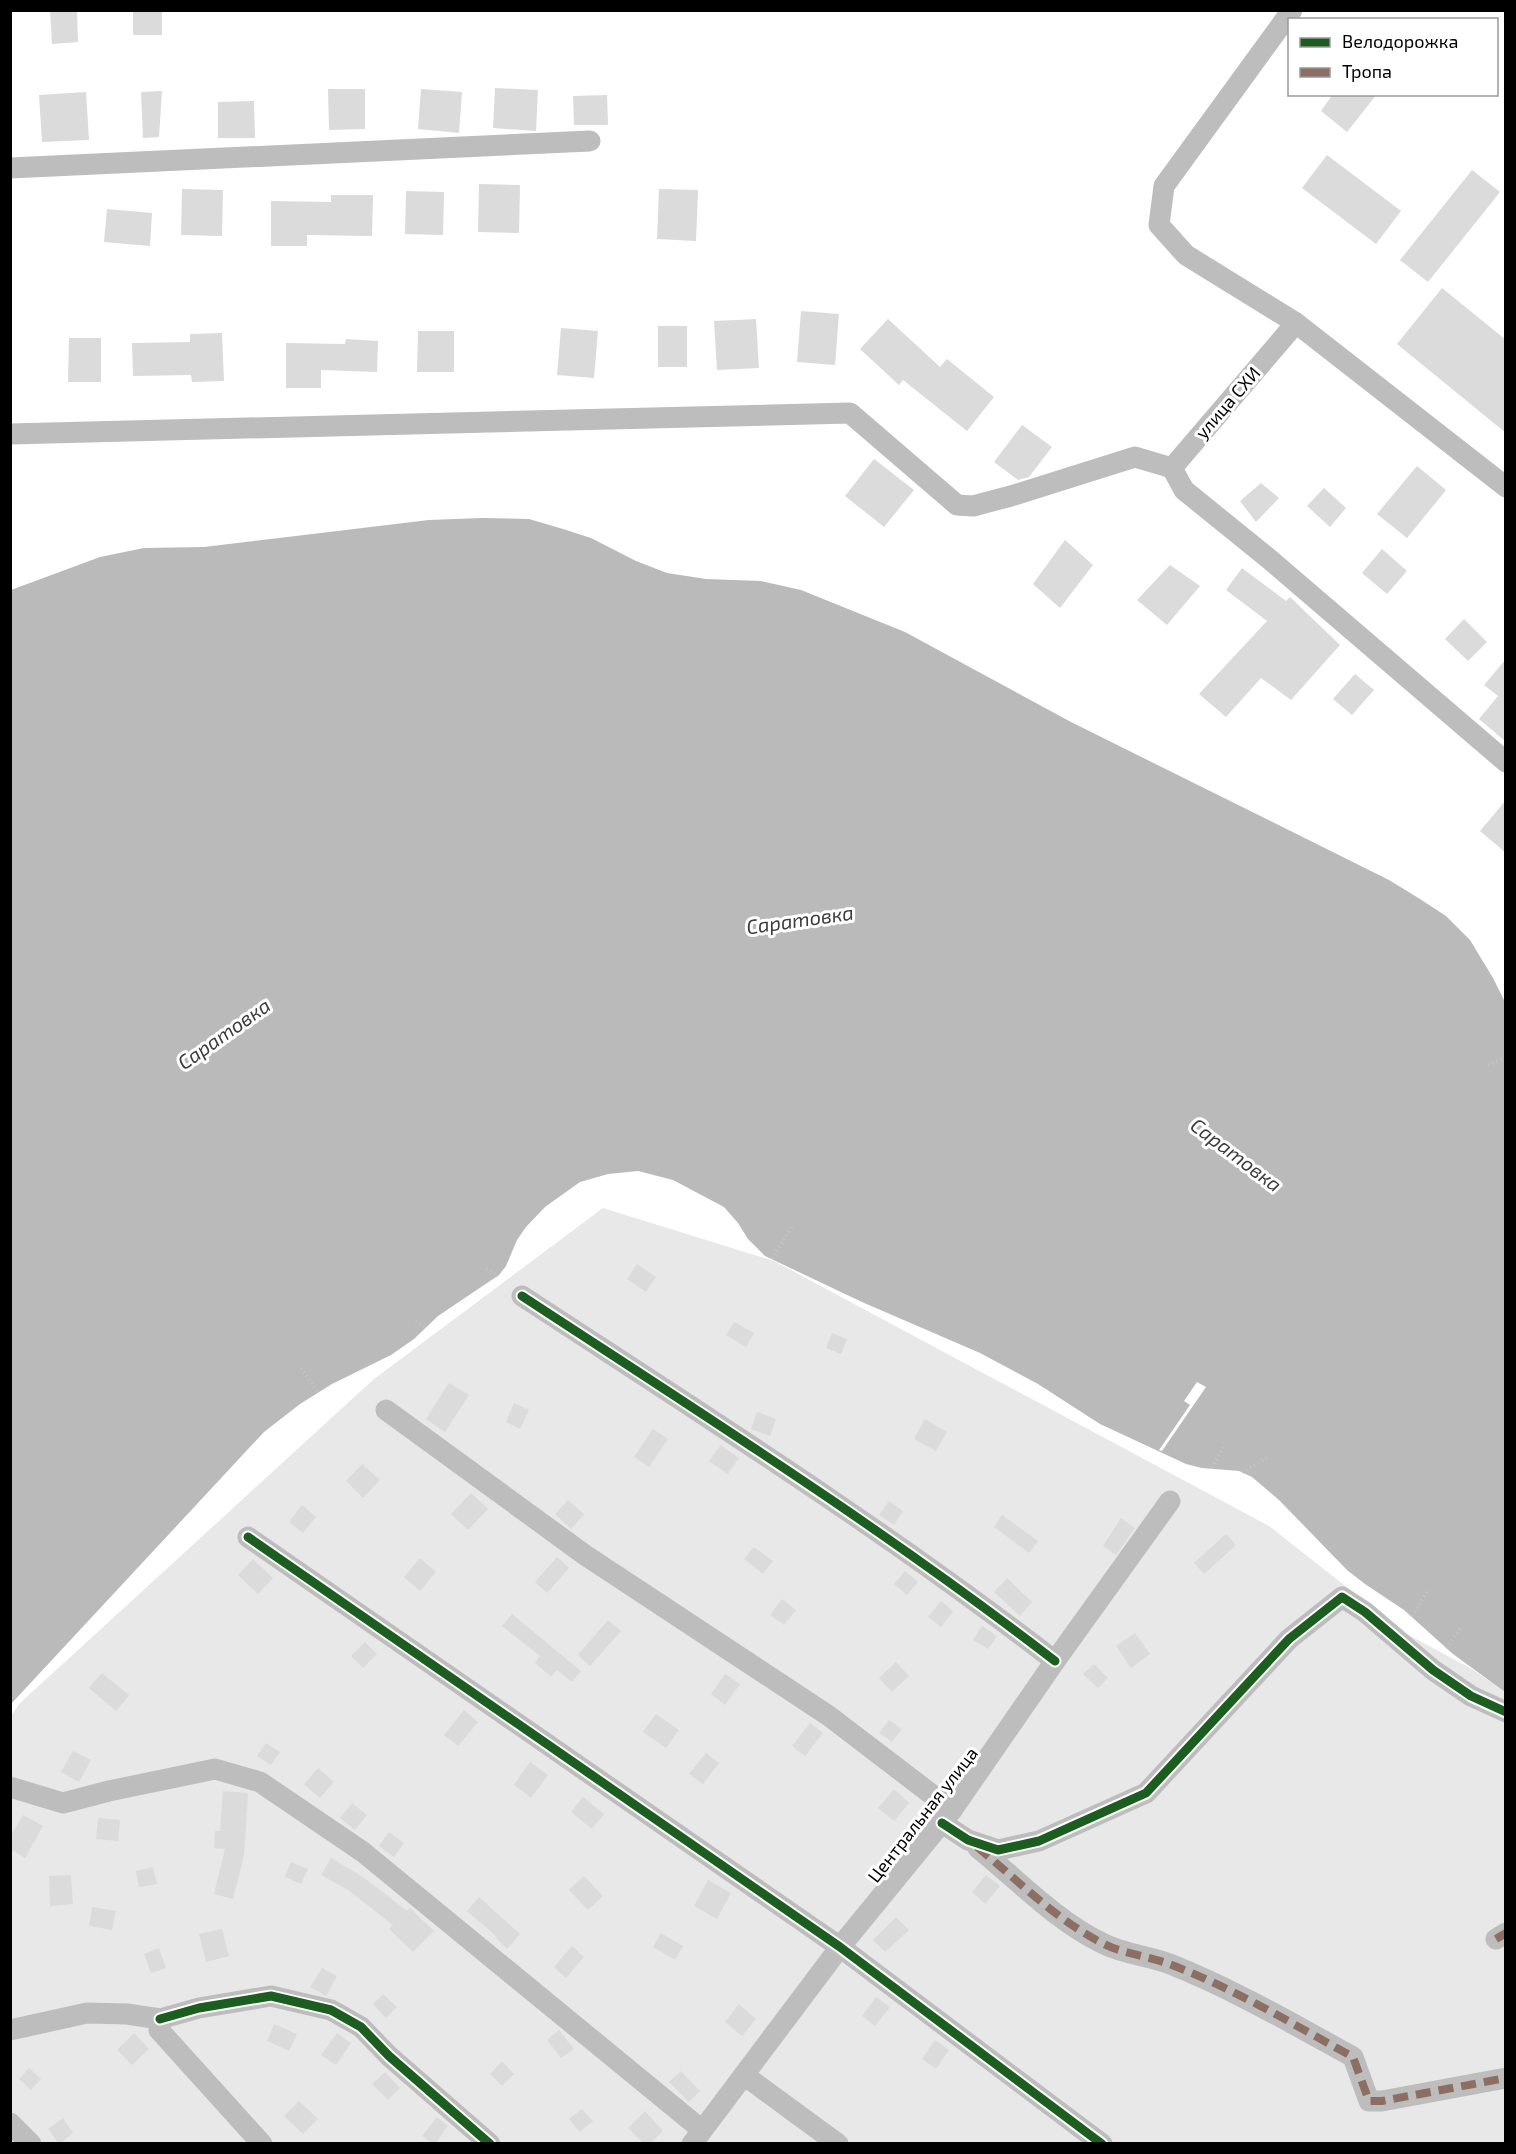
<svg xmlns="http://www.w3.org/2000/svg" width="1516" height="2154" viewBox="0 0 1516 2154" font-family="'Exo 2',sans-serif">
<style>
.green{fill:#e8e8e8}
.water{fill:#bababa}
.pier{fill:#fff}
.building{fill:#dbdbdb}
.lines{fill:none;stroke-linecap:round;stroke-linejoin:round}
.path{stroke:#c2c2c2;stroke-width:4;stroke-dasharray:1.5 3;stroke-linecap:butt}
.minor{stroke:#bdbdbd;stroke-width:21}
.quiet{stroke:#8d6e63;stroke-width:8;stroke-dasharray:15 8;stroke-linecap:butt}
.cycleway-casing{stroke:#fff;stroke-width:13}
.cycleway{stroke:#1b5e20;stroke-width:9}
.labels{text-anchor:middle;stroke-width:6;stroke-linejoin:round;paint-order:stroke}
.street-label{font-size:18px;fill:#000;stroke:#fff}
.water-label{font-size:20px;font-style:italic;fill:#3d3d3d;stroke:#fff}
</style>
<rect width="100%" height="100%" fill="#fff"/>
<path class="green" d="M603 1208 774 1261 1269 1526 1405 1633 1472 1669 1505 1692V2143L11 2144 10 1718 19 1704 374 1379Z"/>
<path class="water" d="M482 518 529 519 563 529 591 538 636 561 667 573 706 579 761 581 801 590 905 632 1071 722 1389 880 1420 899 1446 916 1470 940 1493 978 1506 1004 1505 1692 1453 1654 1404 1610 1365 1584 1347 1570 1279 1500 1252 1477 1239 1471 1202 1468 1186 1464 1100 1424 1038 1384 980 1353 862 1302 765 1256 748 1239 738 1223 724 1207 673 1180 638 1171 608 1174 580 1182 545 1207 526 1227 517 1240 506 1266 499 1275 438 1316 414 1339 391 1355 332 1384 300 1404 264 1432 11 1704V590L100 557 144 548 204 547 429 520Z"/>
<path class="pier" d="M1197 1382 1206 1387 1162 1451 1159 1450 1190 1405 1184 1401Z"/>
<g class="building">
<path d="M50 10H77L78 42 52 44Z"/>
<rect x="133" y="10" width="29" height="25"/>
<path d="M495 88 538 90 536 131 493 128Z"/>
<path d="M328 89H365V129L329 130Z"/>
<path d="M421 89 462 92 459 133 418 129Z"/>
<path d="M162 91 159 137 143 138 141 92Z"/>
<path d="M86 92 89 140 42 142 39 95Z"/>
<path d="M1333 94H1377L1347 132 1321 111Z"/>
<path d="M607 95 608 125H574L573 96Z"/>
<path d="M254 101 255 138H218V102Z"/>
<path d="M1327 155 1401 211 1376 244 1302 188Z"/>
<path d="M1472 170 1500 192 1428 282 1400 260Z"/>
<path d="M479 184 520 185 519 233 478 232Z"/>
<path d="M182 189 223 190 222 236 181 235Z"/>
<path d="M659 189 698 190 696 241 657 239Z"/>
<path d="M406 191 444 192 443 235 405 234Z"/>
<path d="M331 195H373L372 236 307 235V246H271V201L331 202Z"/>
<path d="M107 209 152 213 150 246 104 242Z"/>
<path d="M1442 288 1506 340V433L1397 344Z"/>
<path d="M801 311 839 314 835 365 797 362Z"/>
<path d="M756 319 759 368 717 370 714 321Z"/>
<path d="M888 319 940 367 947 359 994 397 967 431 903 380 899 385 860 349Z"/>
<rect x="658" y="326" width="29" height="41"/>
<path d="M561 328 598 331 594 378 557 375Z"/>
<path d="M418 331H454V372H417Z"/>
<path d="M222 333 224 381 192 382 191 375 133 376 132 343 190 342V334Z"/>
<path d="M69 338H101V382H68Z"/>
<path d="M346 339 378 341 377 372 321 370V388H286V343L345 344Z"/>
<path d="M1022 425 1052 447 1029 477 1018 480 994 462Z"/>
<path d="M874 459 914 490 884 527 845 496Z"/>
<path d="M1417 466 1446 490 1407 538 1377 514Z"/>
<path d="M1261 483 1279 498 1256 522 1240 501Z"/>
<path d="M1324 488 1346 508 1330 527 1307 506Z"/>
<path d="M1065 540 1093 565 1060 608 1033 584Z"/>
<path d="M1382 549 1407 571 1387 594 1362 573Z"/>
<path d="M1170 565 1200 586 1167 625 1137 600Z"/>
<path d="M1242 568 1286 601 1290 597 1340 645 1291 700 1261 678 1226 717 1199 694 1267 621 1226 590Z"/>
<path d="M1464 619 1487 642 1468 661 1445 639Z"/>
<path d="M1506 659V742L1479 719 1498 696 1484 685Z"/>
<path d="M1355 674 1374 690 1352 715 1333 699Z"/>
<path d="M1506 800V853L1480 831Z"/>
<path d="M637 1264 656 1277 646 1292 627 1279Z"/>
<path d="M734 1322 754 1333 746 1347 726 1335Z"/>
<path d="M832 1333 847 1339 841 1354 826 1348Z"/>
<path d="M449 1383 469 1395 445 1432 426 1419Z"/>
<path d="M514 1403 529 1410 520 1429 506 1422Z"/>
<path d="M757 1412 776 1419 770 1436 751 1429Z"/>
<path d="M925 1419 947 1432 936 1451 914 1439Z"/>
<path d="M653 1429 668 1439 649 1467 634 1457Z"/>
<path d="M721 1445 739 1458 728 1474 709 1461Z"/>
<path d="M362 1464 380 1480 363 1498 346 1481Z"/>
<path d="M471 1493 488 1509 468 1530 451 1514Z"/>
<path d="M568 1500 584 1514 571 1529 555 1514Z"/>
<path d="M889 1501 903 1511 894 1525 879 1515Z"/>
<path d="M302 1505 316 1517 303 1533 289 1522Z"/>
<path d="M1002 1515 1038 1541 1029 1553 994 1527Z"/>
<path d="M1121 1518 1135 1528 1116 1555 1103 1546Z"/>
<path d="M1226 1534 1236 1545 1204 1574 1194 1563Z"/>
<path d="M754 1547 773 1561 763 1574 744 1559Z"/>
<path d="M557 1557 569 1568 547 1593 535 1582Z"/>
<path d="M420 1558 436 1572 420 1591 404 1577Z"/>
<path d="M253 1559 273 1578 258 1594 238 1575Z"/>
<path d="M905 1571 918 1582 907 1595 894 1584Z"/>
<path d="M1007 1578 1032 1602 1020 1616 994 1592Z"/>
<path d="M782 1599 796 1610 784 1625 770 1615Z"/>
<path d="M941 1601 953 1611 941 1627 928 1617Z"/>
<path d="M512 1614 581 1671 572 1682 557 1670 551 1677 535 1663 540 1656 502 1626Z"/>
<path d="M608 1620 621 1631 590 1666 578 1655Z"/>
<path d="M982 1626 997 1636 988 1649 973 1640Z"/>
<path d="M1135 1633 1150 1654 1131 1668 1116 1646Z"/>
<path d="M365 1642 377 1654 363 1668 351 1656Z"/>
<path d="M896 1662 909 1676 892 1692 879 1678Z"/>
<path d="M1094 1664 1108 1678 1098 1688 1083 1674Z"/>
<path d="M102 1673 129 1695 116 1711 89 1688Z"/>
<path d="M725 1674 740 1684 725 1705 711 1694Z"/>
<path d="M464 1710 478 1722 458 1746 444 1735Z"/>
<path d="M656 1714 679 1730 666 1748 643 1732Z"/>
<path d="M889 1720 902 1729 892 1742 879 1733Z"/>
<path d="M810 1723 823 1733 805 1756 792 1746Z"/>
<path d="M266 1743 280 1752 271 1765 257 1756Z"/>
<path d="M73 1751 91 1760 79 1782 61 1772Z"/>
<path d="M706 1753 719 1763 703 1784 689 1774Z"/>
<path d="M530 1762 548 1775 531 1798 514 1785Z"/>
<path d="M318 1768 334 1782 320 1798 304 1784Z"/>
<path d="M894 1789 909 1803 894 1821 878 1808Z"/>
<path d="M223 1791 248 1793 244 1856 233 1899 214 1894 225 1849 214 1848 215 1831H220Z"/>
<path d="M583 1797 604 1814 592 1829 571 1812Z"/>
<path d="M352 1803 367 1815 355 1830 340 1818Z"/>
<path d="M23 1815 43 1826 25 1858 10 1849V1837Z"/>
<path d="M98 1818 120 1820 118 1841 96 1839Z"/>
<path d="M389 1832 404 1843 394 1857 379 1846Z"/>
<path d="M331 1858 363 1877 407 1911 410 1908 434 1931 413 1952 389 1929 393 1925 348 1890 321 1875Z"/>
<path d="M291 1862 308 1869 301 1884 285 1877Z"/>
<path d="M153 1867 157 1884 139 1887 136 1871Z"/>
<path d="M71 1875 73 1904 50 1906 49 1876Z"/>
<path d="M986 1875 1000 1886 985 1904 972 1892Z"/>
<path d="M584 1876 603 1896 588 1910 569 1890Z"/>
<path d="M708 1880 731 1893 717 1919 694 1906Z"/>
<path d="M479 1897 520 1934 507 1949 495 1937 496 1936 467 1911Z"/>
<path d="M92 1907 116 1911 112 1930 89 1926Z"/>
<path d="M896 1917 909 1930 885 1952 873 1940Z"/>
<path d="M222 1929 229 1956 206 1962 199 1934Z"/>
<path d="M661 1933 683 1946 675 1960 653 1947Z"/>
<path d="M572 1946 584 1957 566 1978 554 1967Z"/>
<path d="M159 1948 166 1968 151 1973 144 1954Z"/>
<path d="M322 1968 337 1976 326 1996 310 1987Z"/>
<path d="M383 1994 397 2007 386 2018 373 2004Z"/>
<path d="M876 1997 890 2007 875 2026 862 2016Z"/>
<path d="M739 2004 756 2019 742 2036 725 2022Z"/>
<path d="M274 2024 297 2034 289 2051 267 2041Z"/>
<path d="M559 2030 574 2049 561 2058 547 2040Z"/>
<path d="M134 2033 149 2049 132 2065 117 2050Z"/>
<path d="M337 2033 351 2043 336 2065 321 2055Z"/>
<path d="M935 2040 949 2050 936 2069 922 2059Z"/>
<path d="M502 2061 514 2074 502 2086 490 2074Z"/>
<path d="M29 2068 41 2079 31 2090 19 2079Z"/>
<path d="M681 2071 700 2091 689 2102 669 2082Z"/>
<path d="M385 2072 400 2088 388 2100 372 2084Z"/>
<path d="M299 2101 318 2119 303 2134 284 2116Z"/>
<path d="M582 2109 593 2121 580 2132 569 2119Z"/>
<path d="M645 2111 663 2131 650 2144H644L628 2128Z"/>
<path d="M437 2117 448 2126 435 2144H433L422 2136Z"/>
<path d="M63 2118 73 2133 59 2144 48 2129Z"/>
</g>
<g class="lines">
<g class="path">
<path d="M1488 1065 1506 1057"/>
<path d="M772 1259 793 1225"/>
<path d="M486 1269 498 1276"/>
<path d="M416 1321 426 1328"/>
<path d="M301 1368 318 1393"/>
<path d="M1212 1468 1224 1446"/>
<path d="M1242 1472 1267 1458"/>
<path d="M1412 1616 1428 1590"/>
<path d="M1446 1648 1461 1628"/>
</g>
<g class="minor">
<path d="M1292 10 1164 186 1159 225 1186 255 1296 323 1172 468 1184 490 1268 558 1506 762"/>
<path d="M10 168 590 141"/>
<path d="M1296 323 1506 487"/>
<path d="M10 434 850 413 957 505 973 506 1011 496 1135 457 1172 468"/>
<path d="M522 1296C702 1414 884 1529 1055 1661"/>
<path d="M386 1410 585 1555 829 1716 952 1810"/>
<path d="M248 1537 840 1947 1102 2144"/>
<path d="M10 1787 63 1803 109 1791 215 1769 260 1782 363 1852 702 2130"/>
<path d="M942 1823 968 1840 998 1850 1039 1841 1146 1793 1289 1639 1342 1597 1365 1612 1433 1670 1471 1696 1506 1712"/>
<path d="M978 1848C1019 1881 1056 1921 1104 1944 1124 1954 1149 1956 1170 1964 1233 1989 1293 2024 1353 2057L1369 2101H1382L1506 2078"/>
<path d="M1496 1939 1506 1933"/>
<path d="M160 2019 199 2008 271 1996 331 2010 361 2027 389 2056 490 2144"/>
<path d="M10 2030 87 2013 127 2014 160 2019 159 2030 262 2144"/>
<path d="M744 2075 838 2144"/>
<path d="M10 2123 31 2144"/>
<path d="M692 2144 840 1947 952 1810 1055 1661 1170 1501"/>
</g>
<g class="quiet">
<path d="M977 1847C1019 1881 1056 1920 1104 1944 1124 1954 1148 1956 1169 1964 1233 1988 1293 2024 1353 2057L1369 2101H1382L1506 2078"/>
<path d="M1496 1939 1506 1933"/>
</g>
<g class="cycleway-casing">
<g id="cycleway">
<path d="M522 1296C702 1414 884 1529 1055 1661"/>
<path d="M248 1537 840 1947 1102 2144"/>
<path d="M942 1823 968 1840 998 1850 1039 1841 1146 1793 1289 1639 1342 1597 1365 1612 1433 1670 1471 1696 1506 1712"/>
<path d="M160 2019 199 2008 271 1996 331 2010 361 2027 389 2056 490 2144"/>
</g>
</g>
<use href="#cycleway" class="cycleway"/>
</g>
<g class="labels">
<g class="street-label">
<text transform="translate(1228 403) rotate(-49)" y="6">улица СХИ</text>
<text transform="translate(923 1815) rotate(-52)" y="6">Центральная улица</text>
</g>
<g class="water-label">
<text transform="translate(800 920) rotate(-8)" y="7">Саратовка</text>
<text transform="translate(224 1034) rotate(-35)" y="7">Саратовка</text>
<text transform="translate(1236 1155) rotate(37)" y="7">Саратовка</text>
</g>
</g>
<rect width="1516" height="2154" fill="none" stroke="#000000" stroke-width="24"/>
<rect x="1288" y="18" width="210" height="78" fill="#ffffff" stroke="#999999" stroke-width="1.5"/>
<rect x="1300" y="38" width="30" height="9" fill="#1b5e20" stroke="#999999" stroke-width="1.5"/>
<text x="1342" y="48" font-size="18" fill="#000000">Велодорожка</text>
<rect x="1300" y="68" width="30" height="9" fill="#8d6e63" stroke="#999999" stroke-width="1.5"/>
<text x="1342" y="78" font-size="18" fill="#000000">Тропа</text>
</svg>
